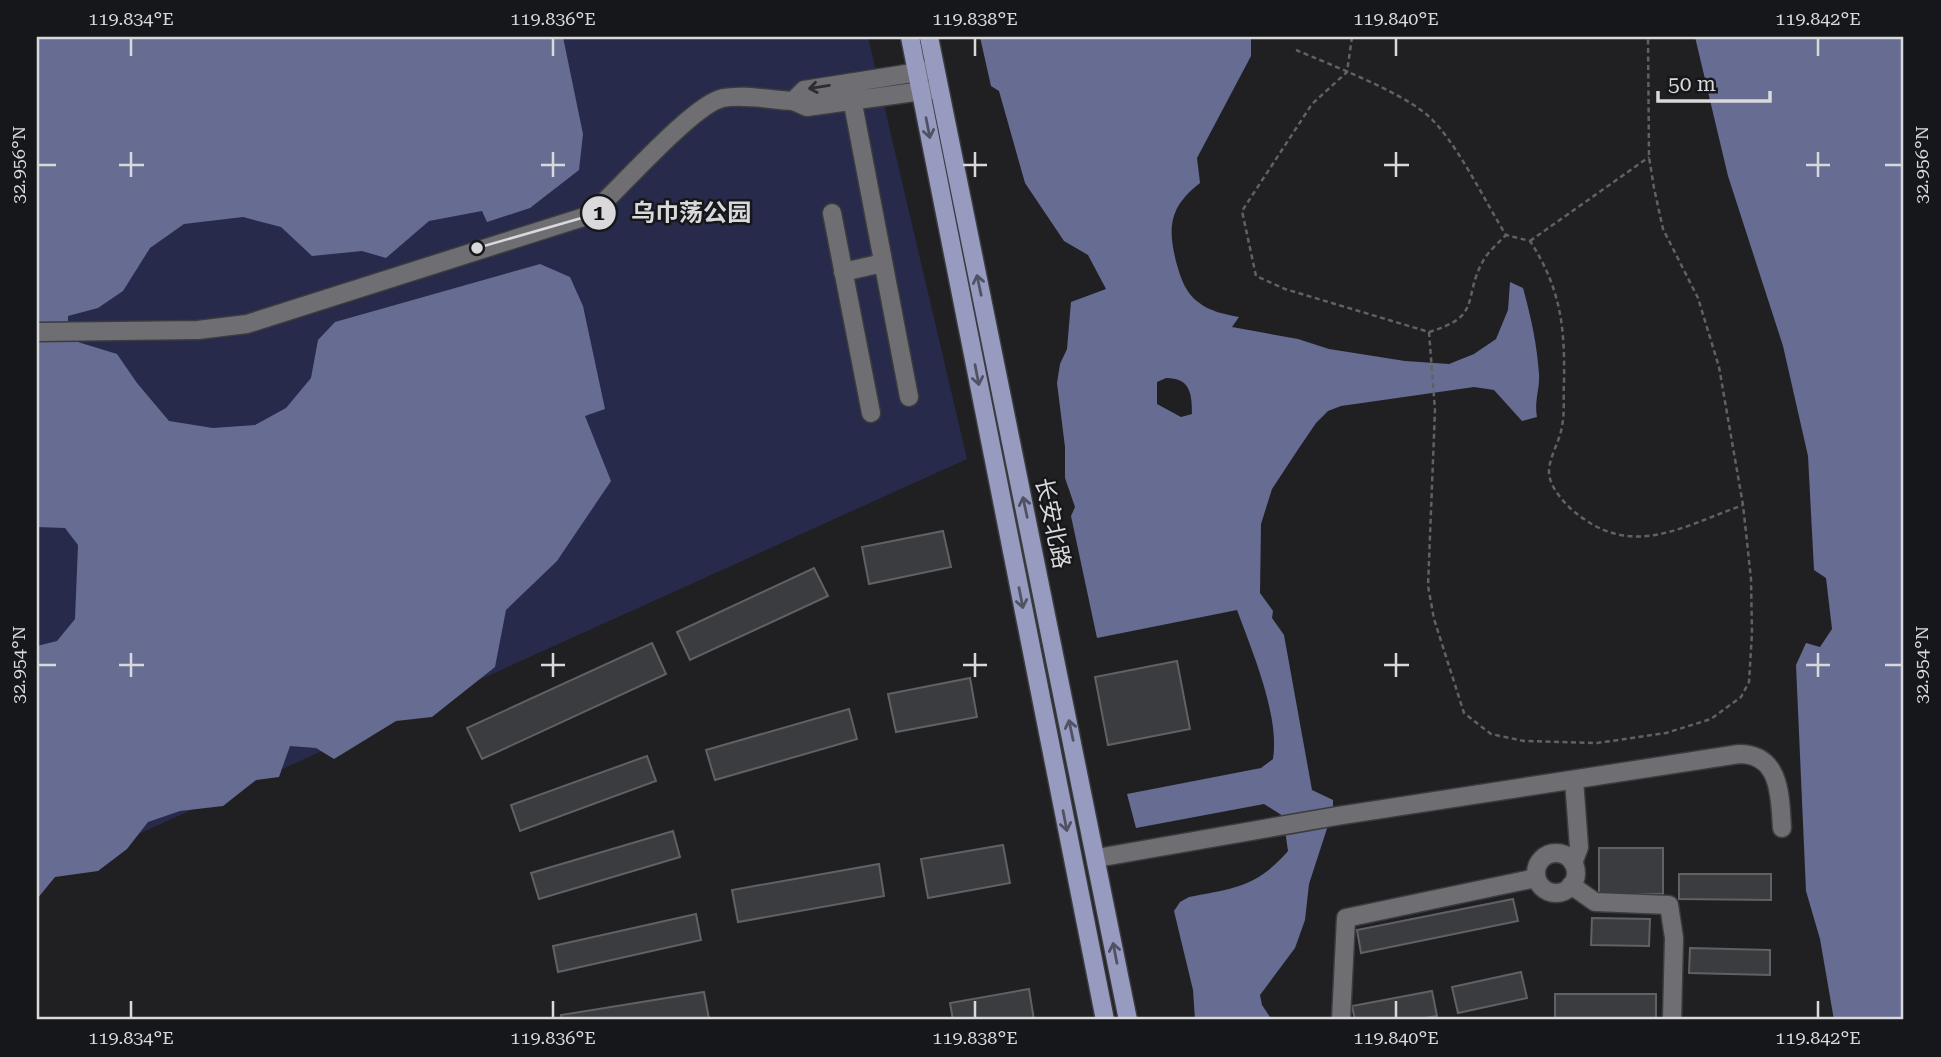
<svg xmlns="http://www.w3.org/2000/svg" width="1941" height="1057" viewBox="0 0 1941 1057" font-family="'Roboto Serif','Noto Sans SC',serif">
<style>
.green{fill:#272a4a}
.water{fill:#676c92;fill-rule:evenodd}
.building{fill:#3b3c3f;stroke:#606164;stroke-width:2}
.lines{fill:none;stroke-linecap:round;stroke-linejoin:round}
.minor-casing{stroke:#3b3c3f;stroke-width:21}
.major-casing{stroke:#3b3c3f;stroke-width:21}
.path{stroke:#616164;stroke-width:2.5;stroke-dasharray:5 3.5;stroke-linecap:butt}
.minor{stroke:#6f6f73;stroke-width:18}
.major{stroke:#969bbf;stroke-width:18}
.oneway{stroke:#2c2d30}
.oneway2{stroke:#505264}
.ticks{fill:none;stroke:#d9d9dc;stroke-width:2.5}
.labels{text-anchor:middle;stroke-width:5;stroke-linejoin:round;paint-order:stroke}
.street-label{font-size:23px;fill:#d9d9dc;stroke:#16171a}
.leader{fill:none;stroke:#d9d9dc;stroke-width:2.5}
.callout-dot{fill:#d9d9dc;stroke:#16171a;stroke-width:2.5}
.mark-label{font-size:21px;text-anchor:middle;font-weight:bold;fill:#111}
.callout-label{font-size:24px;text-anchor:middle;font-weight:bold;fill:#d9d9dc;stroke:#16171a;stroke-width:5;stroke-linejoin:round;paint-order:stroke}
.neatline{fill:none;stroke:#d9d9dc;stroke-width:2.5}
.ticks-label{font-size:18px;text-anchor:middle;fill:#d9d9dc}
</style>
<rect width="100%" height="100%" fill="#202023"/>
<path class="green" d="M37 37H868L967 459 37 880Z"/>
<g class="water">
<path d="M37 37H563L583 134 579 170 530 208 487 222 482 211 429 221 386 258 362 251 312 256 281 227 243 217 184 224 150 248 123 291 98 308 68 316V339L117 354 137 383 169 421 213 428 255 425 286 408 311 378 318 340 335 322 540 264 570 277 583 306 605 409 585 416 611 481 557 561 506 610 495 667 432 717 396 721 334 759 316 748 290 746 279 777 256 780 223 806 180 811 148 822 127 849 98 871 55 877 37 899V646L57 641 75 619 78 545 65 528 37 527Z"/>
<path d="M980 37H1251V56L1197 158 1200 183C1169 207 1167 228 1177 265 1181 279 1186 293 1198 302 1211 312 1224 314 1239 317L1232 327 1298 339 1329 349 1405 361 1449 364 1474 354 1496 339 1508 310 1510 282 1523 288C1531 317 1537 344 1539 374 1540 389 1534 401 1537 417L1522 421 1494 390 1474 387 1341 406 1328 411 1316 423 1299 448 1272 489 1261 524 1260 593 1273 611 1272 618 1284 635 1312 790 1333 800V810L1309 884 1305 920 1295 948 1260 995 1262 1005 1272 1020H1195L1193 990 1174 911 1180 902 1189 897C1233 888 1256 888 1288 851L1283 816 1264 804 1136 828 1127 794 1261 768 1273 759C1280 716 1252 651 1237 610L1097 638 1071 516 1075 507 1065 478V447L1057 383 1060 364 1067 349 1071 302 1106 289 1088 255 1064 241 1025 183 999 91 991 86ZM1166 378C1190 378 1192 393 1192 414L1181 417 1157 404V382Z"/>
<path d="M1695 37H1904V1020H1834L1820 939 1806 891 1796 665 1806 643 1820 647 1832 629 1826 578 1814 570 1808 456 1783 346 1728 176Z"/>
</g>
<g class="building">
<path d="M943 531 951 567 869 584 862 547Z"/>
<path d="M814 568 828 596 690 660 677 632Z"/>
<path d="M652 643 666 674 482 759 467 728Z"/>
<path d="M1177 661 1190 729 1108 745 1095 677Z"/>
<path d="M970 678 977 717 896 732 888 694Z"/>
<path d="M849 709 857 739 715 780 706 750Z"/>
<path d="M647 756 656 781 520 831 511 805Z"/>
<path d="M673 831 680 857 539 899 531 873Z"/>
<path d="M1003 845 1010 883 928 898 921 859Z"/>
<rect x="1599" y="848" width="64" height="46"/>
<path d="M879 864 884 896 738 922 732 890Z"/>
<path d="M1679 874H1771V900L1679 899Z"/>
<path d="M1513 899 1518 921 1361 953 1357 930Z"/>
<path d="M696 914 701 940 558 972 553 946Z"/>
<path d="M1592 918 1650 919 1649 946 1591 945Z"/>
<path d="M1690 948 1770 950V975L1689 973Z"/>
<path d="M1521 972 1527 998 1458 1013 1452 987Z"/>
<path d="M1029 989 1034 1020H953L950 1003Z"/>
<path d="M1432 991 1437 1016 1413 1020H1355L1352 1006Z"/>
<path d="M704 992 709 1019 562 1020 561 1015Z"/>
<rect x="1555" y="994" width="101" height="25"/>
</g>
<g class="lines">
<g class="minor-casing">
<g id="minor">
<path d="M931 70 804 90 793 101 807 107 936 89"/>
<path d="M849 83 909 397"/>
<path d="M832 213 871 413"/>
<path d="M843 272 883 263"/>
<path d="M37 332 198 330 247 324 590 215C619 190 693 104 723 98 744 94 771 100 793 101"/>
<circle cx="1556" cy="873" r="20"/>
<path d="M1097 858 1337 816 1739 754C1781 754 1780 797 1782 828"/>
<path d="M1573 863 1579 847 1574 780"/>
<path d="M1571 885 1595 902 1669 905 1674 938 1672 1020"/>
<path d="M1341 1020 1346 918 1536 878"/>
</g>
</g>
<g class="major-casing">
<g id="major">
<path d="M910 37 1105 1020"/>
<path d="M929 37 1128 1020"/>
</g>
</g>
<g class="path">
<path d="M1352 37 1347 72 1312 104 1242 211 1256 276 1285 289 1429 332C1483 316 1462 299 1483 261 1488 252 1498 243 1506 235"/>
<path d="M1296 50C1331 65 1397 90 1426 114 1455 138 1485 202 1506 235L1530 241C1561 289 1565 327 1564 383 1563 397 1565 412 1562 426 1560 441 1549 457 1549 472 1549 485 1561 499 1570 508 1629 561 1679 528 1743 505"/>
<path d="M1530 241 1649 157"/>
<path d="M1429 332 1435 410 1428 586 1434 619 1464 713 1491 734 1524 741 1597 743 1666 733 1711 719 1741 697 1749 682 1752 633 1751 579 1743 505 1719 367 1698 298 1663 229 1654 188 1649 157 1648 37"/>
</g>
<use href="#minor" class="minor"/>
<use href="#major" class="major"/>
</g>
<defs><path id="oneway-shaft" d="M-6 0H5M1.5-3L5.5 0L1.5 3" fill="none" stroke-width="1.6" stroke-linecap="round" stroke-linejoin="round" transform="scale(1.75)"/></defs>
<use class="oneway" href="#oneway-shaft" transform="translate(819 87) rotate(171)"/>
<g class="oneway2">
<use href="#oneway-shaft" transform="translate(928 128) rotate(79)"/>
<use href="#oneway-shaft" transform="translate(979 285) rotate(-102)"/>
<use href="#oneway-shaft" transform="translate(977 375) rotate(79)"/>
<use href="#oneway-shaft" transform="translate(1025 507) rotate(-102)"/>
<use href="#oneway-shaft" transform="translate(1021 598) rotate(79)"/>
<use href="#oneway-shaft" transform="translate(1071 730) rotate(-102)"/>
<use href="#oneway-shaft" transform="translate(1065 821) rotate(79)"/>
<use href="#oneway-shaft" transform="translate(1115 953) rotate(-101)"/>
</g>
<path class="ticks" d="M131 38V56M553 38V56M975 38V56M1396 38V56M1818 38V56M131 152V177M553 152V177M975 152V177M1396 152V177M1818 152V177M38 165H56M119 165H144M541 165H565M963 165H987M1384 165H1409M1806 165H1830M1885 165H1902M131 653V677M553 653V677M975 653V677M1396 653V677M1818 653V677M38 665H56M119 665H144M541 665H565M963 665H987M1384 665H1409M1806 665H1830M1885 665H1902M131 1001V1018M553 1001V1018M975 1001V1018M1396 1001V1018M1818 1001V1018"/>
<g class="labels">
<g class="street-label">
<text transform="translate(1053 523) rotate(78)" y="8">长安北路</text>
</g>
</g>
<path class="leader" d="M477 248L599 213"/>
<g class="callout-dot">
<circle cx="477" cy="248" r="7"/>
<circle cx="599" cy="213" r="18"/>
</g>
<g class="mark-label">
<text x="599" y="220">1</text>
</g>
<g class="callout-label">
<text x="691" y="221">乌巾荡公园</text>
</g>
<rect width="1941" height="1057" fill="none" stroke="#16171a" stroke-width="77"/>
<path d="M1658 91v10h112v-10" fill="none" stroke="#d9d9dc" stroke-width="3.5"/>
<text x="1668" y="91" font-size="21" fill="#d9d9dc" stroke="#16171a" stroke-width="5" paint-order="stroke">50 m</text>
<rect x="38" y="38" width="1864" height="980" class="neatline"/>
<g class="ticks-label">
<text x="131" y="25">119.834°E</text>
<text x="553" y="25">119.836°E</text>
<text x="975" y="25">119.838°E</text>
<text x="1396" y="25">119.840°E</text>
<text x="1818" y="25">119.842°E</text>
<text transform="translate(19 165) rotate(-90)" y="6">32.956°N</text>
<text transform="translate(1922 165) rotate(-90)" y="6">32.956°N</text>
<text transform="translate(19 665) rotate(-90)" y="6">32.954°N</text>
<text transform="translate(1922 665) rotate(-90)" y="6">32.954°N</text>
<text x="131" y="1044">119.834°E</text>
<text x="553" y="1044">119.836°E</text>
<text x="975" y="1044">119.838°E</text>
<text x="1396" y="1044">119.840°E</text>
<text x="1818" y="1044">119.842°E</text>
</g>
</svg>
